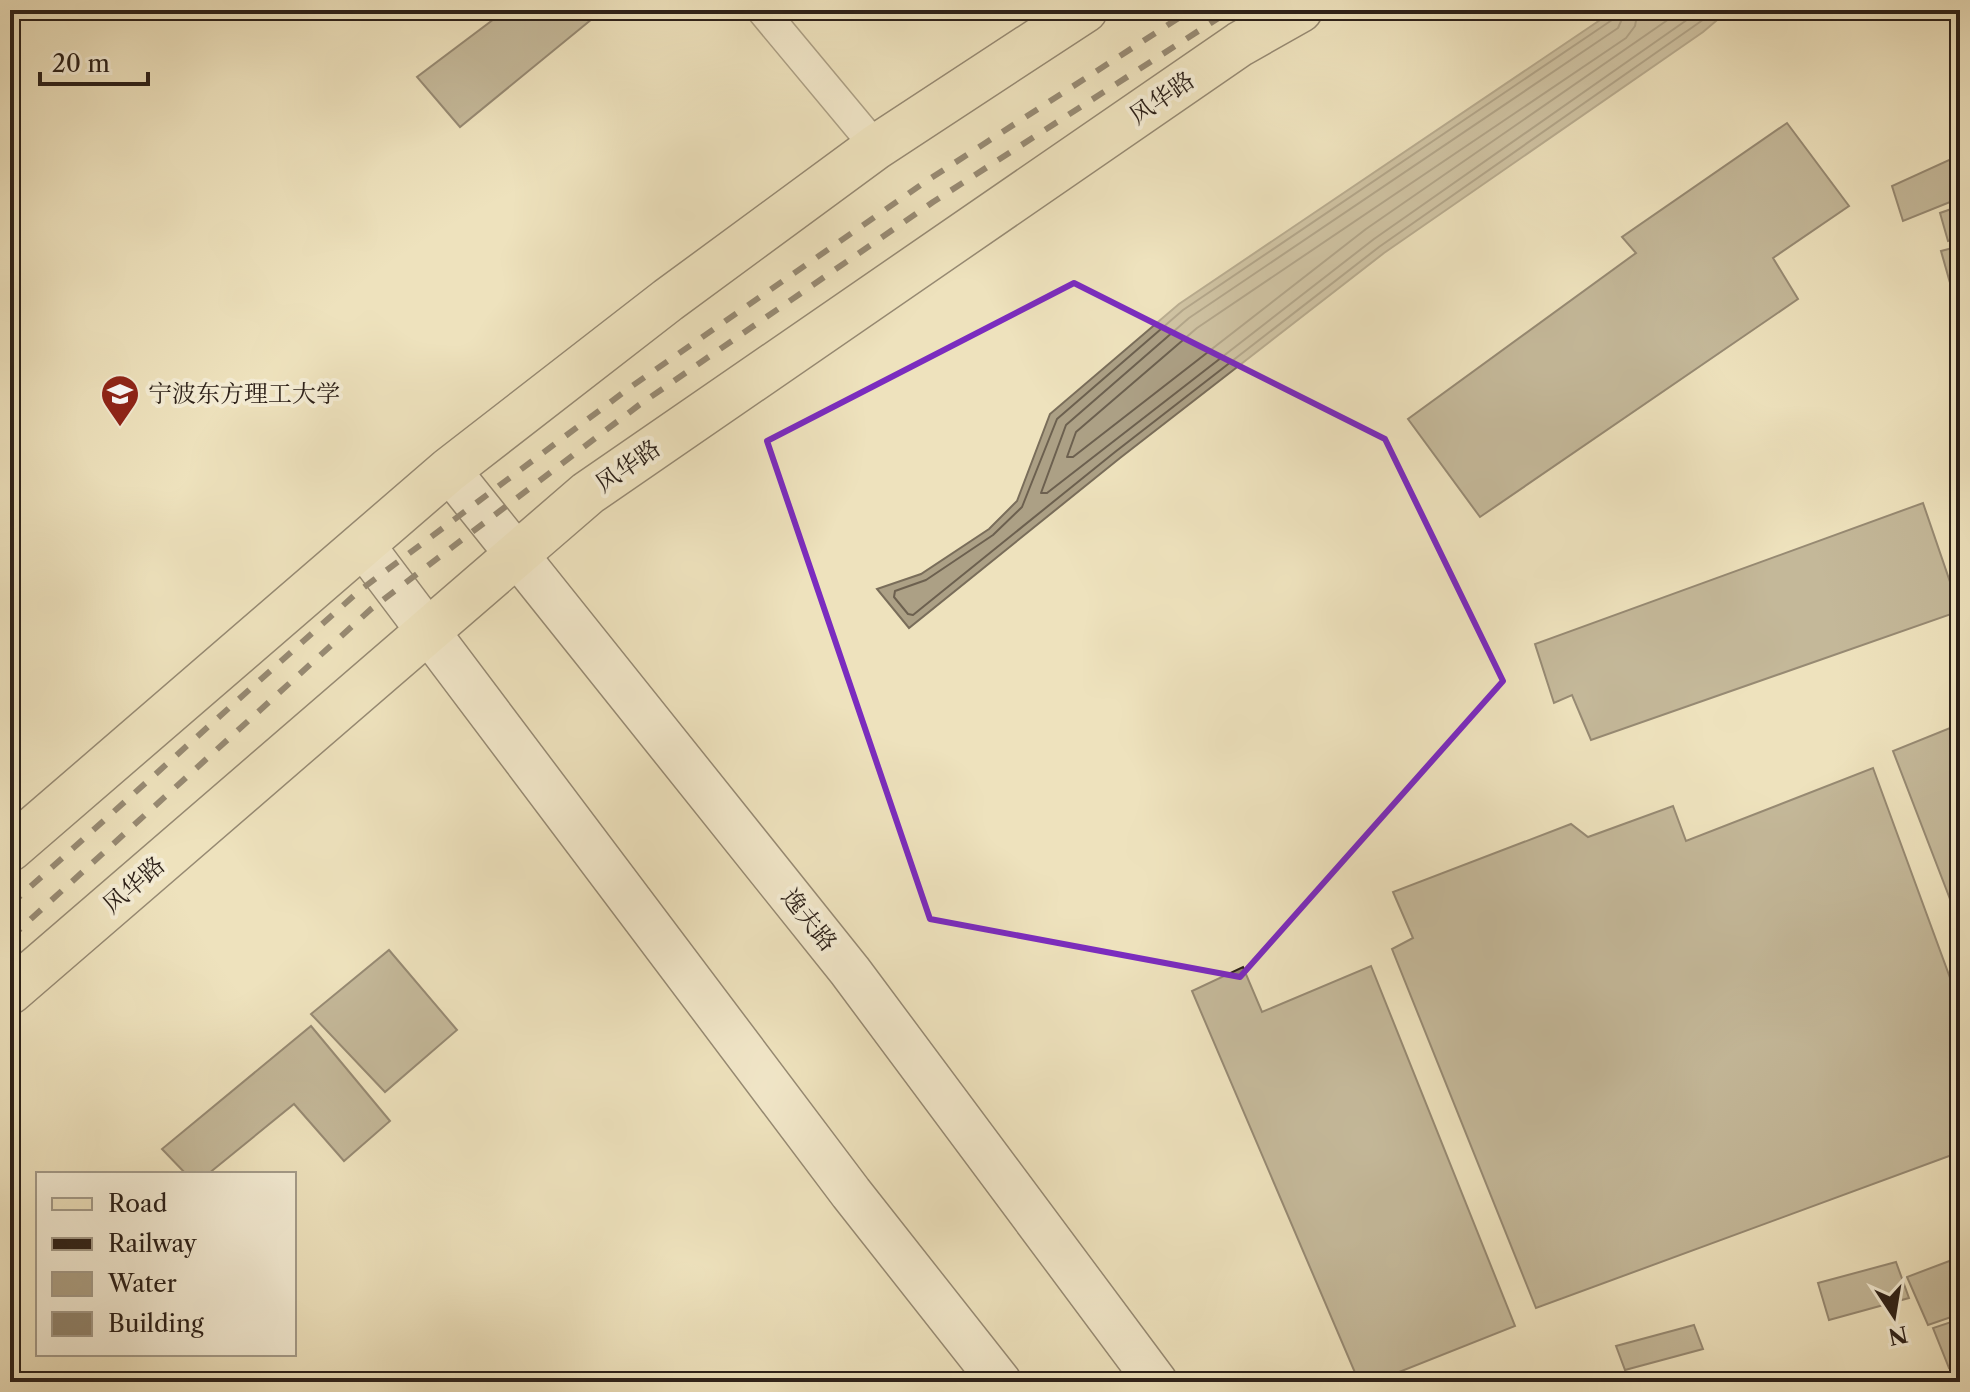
<svg xmlns="http://www.w3.org/2000/svg" width="1970" height="1392" viewBox="0 0 1970 1392" font-family="'Libre Caslon Text','Noto Serif SC',serif">
<style>
.water{fill:#aca085;stroke:#796d5a;stroke-width:2}
.lines{fill:none;stroke-linecap:round;stroke-linejoin:round}
.shore{stroke:#6c604f;stroke-width:2}
.building{fill:#91856e;stroke:#2d2119;stroke-width:2}
.street-casing{stroke:#5d5142;stroke-width:33}
.secondary-casing{stroke:#2d2119;stroke-width:45}
.primary-casing{stroke:#2d2119;stroke-width:47}
.street{stroke:#f4ecd4;stroke-width:30}
.secondary{stroke:#f4ecd4;stroke-width:42}
.primary{stroke:#eee2bd;stroke-width:44}
.rail{stroke:#2d2119;stroke-width:6;stroke-dasharray:14 14;stroke-linecap:butt}
.marked{fill:none;stroke:#7b2cbf;stroke-width:6;stroke-linejoin:round}
.labels{text-anchor:middle;stroke-width:8;stroke-linejoin:round;paint-order:stroke}
.street-label{font-size:24px;fill:#2d2119;stroke:#f4ecd4}
.poi-label{font-size:24px;fill:#2d2119;stroke:#f4ecd4;text-anchor:start}
</style>
<rect width="100%" height="100%" fill="#eee2bd"/>
<filter id="stains"><feTurbulence type="fractalNoise" baseFrequency=".0025" numOctaves="4"/><feColorMatrix values="0 0 0 0 .2 0 0 0 0 .09 0 0 0 0 .02 0 0 0 .5 -.17"/></filter>
<radialGradient id="worn" r=".72"><stop offset=".6" stop-color="#630" stop-opacity="0"/><stop offset="1" stop-color="#630" stop-opacity=".3"/></radialGradient>
<path class="water" d="M1615 10H1729L1703 32 1384 253 1120 458 909 628 877 589 921 574 989 529 1017 501 1050 414 1179 304Z"/>
<g class="lines">
<g class="shore">
<path d="M1616 10 1612 20 1183 310 1057 419 1022 507 993 535 926 580 895 591 894 597 908 614 913 615 1115 452 1379 247 1717 10"/>
<path d="M1626 10 1618 28 1189 318 1066 425 1041 493H1047L1374 239 1701 10"/>
<path d="M1638 10 1635 26 1626 38 1197 328 1076 432 1067 457H1073L1366 229 1682 10"/>
</g>
</g>
<g class="building">
<path d="M506 10H603L460 127 417 77Z"/>
<path d="M1787 123 1849 206 1773 258 1798 299 1480 517 1408 419 1636 253 1622 237Z"/>
<path d="M1960 155V198L1903 221 1892 186Z"/>
<path d="M1960 206V237L1948 241 1940 213Z"/>
<path d="M1960 246V303L1956 304 1941 251Z"/>
<path d="M1923 503 1960 611 1591 740 1572 695 1554 703 1535 644Z"/>
<path d="M1960 724V925L1893 751Z"/>
<path d="M1873 768 1960 1005V1152L1536 1308 1392 949 1413 938 1393 892 1571 824 1588 837 1673 806 1686 841Z"/>
<path d="M389 950 457 1030 385 1092 311 1014Z"/>
<path d="M1371 966 1515 1326 1374 1382H1359L1192 991 1243 967 1262 1012Z"/>
<path d="M311 1026 390 1121 344 1161 294 1104 208 1174H186L162 1149Z"/>
<path d="M1960 1257V1314L1928 1325 1907 1277Z"/>
<path d="M1896 1262 1909 1298 1829 1320 1818 1283Z"/>
<path d="M1957 1320 1960 1363 1949 1368 1933 1328Z"/>
<path d="M1694 1325 1703 1349 1625 1370 1616 1346Z"/>
</g>
<g class="lines">
<g class="street-casing">
<path id="street" d="M762 10 876 147"/>
</g>
<g class="secondary-casing">
<g id="secondary">
<path d="M449 470 850 971 1156 1382"/>
<path d="M363 545 851 1193 1000 1382"/>
</g>
</g>
<g class="primary-casing">
<g id="primary">
<path d="M10 849 449 470 668 300 876 147 1085 10"/>
<path d="M10 992 588 493 1240 44 1300 10"/>
</g>
</g>
<use href="#street" class="street"/>
<use href="#secondary" class="secondary"/>
<use href="#primary" class="primary"/>
<g class="rail">
<path d="M10 905 359 591 632 386 925 182 1191 10"/>
<path d="M10 938 371 609 639 405 933 202 1231 10"/>
</g>
</g>
<path d="M0 0H1970V1392H0ZM1074 283 1385 439 1503 681 1240 977 930 919 767 441Z" fill="#eee2bd" fill-opacity=".55" fill-rule="evenodd"/>
<path class="marked" d="M1074 283 1385 439 1503 681 1240 977 930 919 767 441Z"/>
<defs>
<g id="university-pin" transform="scale(2)"><path d="M0 17L-7.5 6A9.5 9.5 0 1 1 7.5 6Z" fill="#8f2418" stroke="#f4ecd4"/><path d="M0-5L7-2L0 1L-7-2ZM-4 1L0 2.5L4 1V4Q0 6-4 4Z" fill="#fff"/></g>
</defs>
<g fill-rule="evenodd">
<use href="#university-pin" x="120" y="394"/>
</g>
<g class="labels">
<g class="street-label">
<text transform="translate(1162 98) rotate(-35)" y="8">风华路</text>
<text transform="translate(628 466) rotate(-35)" y="8">风华路</text>
<text transform="translate(134 885) rotate(-41)" y="8">风华路</text>
<text transform="translate(809 920) rotate(51)" y="8">逸夫路</text>
</g>
<g class="poi-label">
<text x="148" y="402">宁波东方理工大学</text>
</g>
</g>
<rect width="1970" height="1392" fill="none" stroke="#eee2bd" stroke-width="40"/>
<rect x="12" y="12" width="1946" height="1368" fill="none" stroke="#2d2119" stroke-width="4"/>
<rect x="20" y="20" width="1930" height="1352" fill="none" stroke="#2d2119" stroke-width="2"/>
<rect x="36" y="1172" width="260" height="184" fill="#f4ecd4" stroke="#a49b89" stroke-width="2"/>
<rect x="52" y="1198" width="40" height="12" fill="#eee2bd" stroke="#a49b89" stroke-width="2"/>
<text x="108" y="1212" font-size="24" fill="#2d2119">Road</text>
<rect x="52" y="1238" width="40" height="12" fill="#2d2119" stroke="#a49b89" stroke-width="2"/>
<text x="108" y="1252" font-size="24" fill="#2d2119">Railway</text>
<rect x="52" y="1272" width="40" height="24" fill="#aca085" stroke="#a49b89" stroke-width="2"/>
<text x="108" y="1292" font-size="24" fill="#2d2119">Water</text>
<rect x="52" y="1312" width="40" height="24" fill="#91856e" stroke="#a49b89" stroke-width="2"/>
<text x="108" y="1332" font-size="24" fill="#2d2119">Building</text>
<g transform="translate(1894 1316) rotate(168)" stroke="#f4ecd4" stroke-width="6" paint-order="stroke">
<path d="M0-6L14 30L0 20L-14 30Z" fill="#2d2119"/>
<text y="-12" font-size="22" font-weight="bold" text-anchor="middle" fill="#2d2119">N</text>
</g>
<path d="M40 72v12h108v-12" fill="none" stroke="#2d2119" stroke-width="4"/>
<text x="52" y="72" font-size="24" fill="#2d2119" stroke="#f4ecd4" stroke-width="6" paint-order="stroke">20 m</text>
<rect width="100%" height="100%" filter="url(#stains)"/>
<rect width="100%" height="100%" fill="url(#worn)"/>
</svg>
